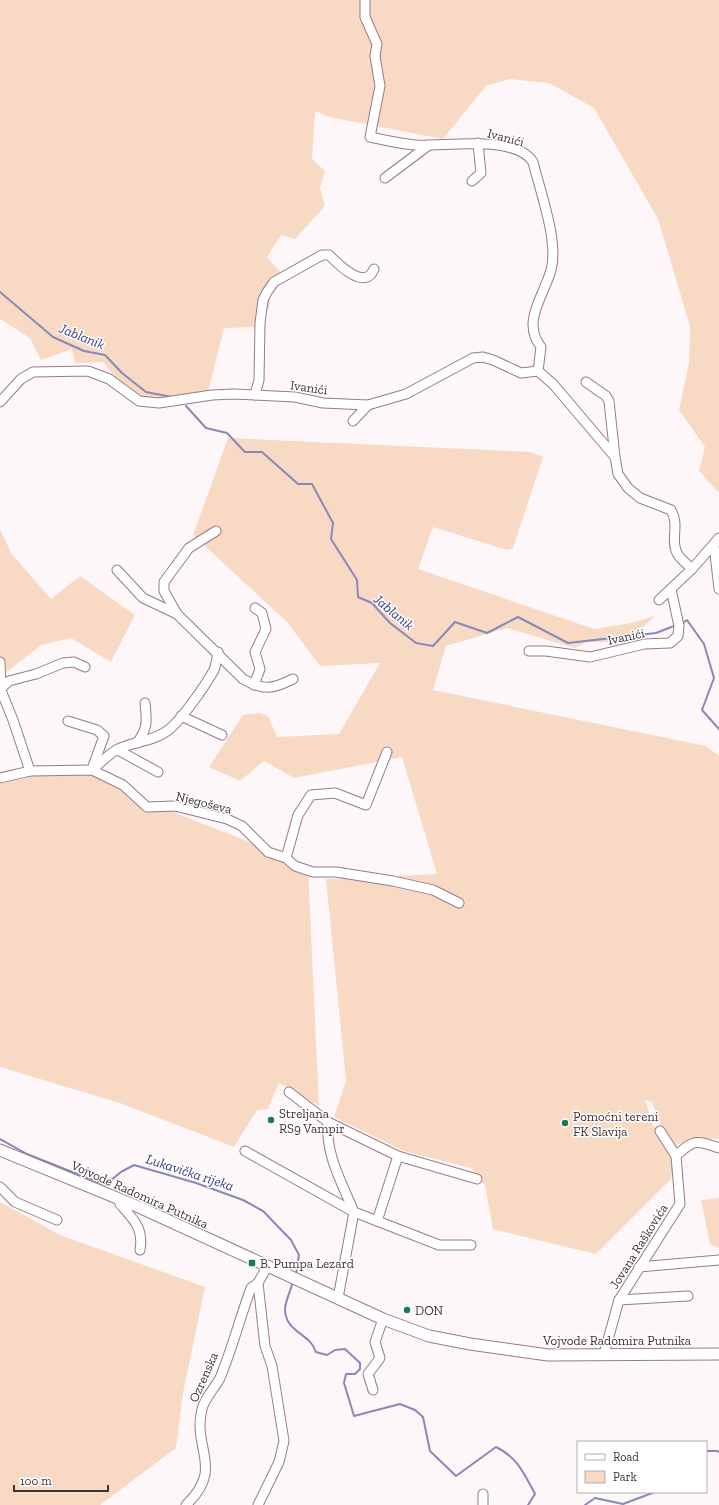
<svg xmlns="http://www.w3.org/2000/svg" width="719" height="1505" viewBox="0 0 719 1505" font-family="'Zilla Slab',serif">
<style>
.green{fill:#f8d9c4;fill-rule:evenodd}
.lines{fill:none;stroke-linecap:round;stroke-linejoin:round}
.stream{stroke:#878ab8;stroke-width:2}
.minor-casing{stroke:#997a8a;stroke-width:11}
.major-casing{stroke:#997a8a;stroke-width:13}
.minor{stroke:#fff;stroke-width:9}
.major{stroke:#fff;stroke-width:11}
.poi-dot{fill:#1b7c54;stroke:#fff;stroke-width:1.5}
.labels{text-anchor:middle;stroke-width:3;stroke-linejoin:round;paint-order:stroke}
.street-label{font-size:13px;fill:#3e3138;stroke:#fff}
.poi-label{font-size:13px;fill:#3e3138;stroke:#fff;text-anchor:start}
.water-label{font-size:14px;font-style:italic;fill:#383c85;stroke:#fff}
</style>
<rect width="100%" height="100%" fill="#fef7fa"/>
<g class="green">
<path d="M0 0H719V493L699 471 705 447 679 410 689 363 690 326 658 219 594 108 549 83 510 79 486 86 443 139 329 117 315 111 312 159 325 171 320 188 325 206 295 239 281 235 267 257 286 278 271 288 269 309 259 310 255 327 224 328 208 392 172 401H139L118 381 103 362 75 363 72 349 41 360 30 338 0 319Z"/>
<path d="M228 438 530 452 543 457 513 548 507 550 433 527 418 569 594 629 631 623 655 616 627 642H587L575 648 507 628 446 646 433 690 706 746 719 756V1139L696 1138 676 1145 671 1179 596 1254 493 1229 485 1185 471 1168 404 1151 334 1117 346 1081 326 879 437 874 402 757 294 778 264 761 240 781 209 767 243 715 260 713 268 716 277 737 339 734 380 663 320 666 287 622 193 535ZM645 1100 652 1102 664 1135 653 1125Z"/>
<path d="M0 529 11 553 51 599 80 576 135 615 111 662 71 638 41 645 7 672 0 663Z"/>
<path d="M30 773H87L183 816 308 865 319 1106 279 1083 268 1109 257 1110 234 1147 120 1103 0 1067V780Z"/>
<path d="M719 1198V1248L710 1244 701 1200Z"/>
<path d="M0 1202 60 1235 205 1287 183 1393 176 1448 100 1505H0Z"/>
</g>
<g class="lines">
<g class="stream">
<path d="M0 292 53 337 84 351 105 355 122 373 146 392 172 397"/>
<path d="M186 406 206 428 227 433 245 452H262L298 484H312L333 523 331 539 357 580 358 597 372 603 390 623 416 643 433 646 455 622 487 633 518 617 568 643 656 633 674 626"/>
<path d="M684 622 687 620 704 644 714 678 702 710 719 729"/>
<path d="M0 1139 27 1154 105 1185 121 1172 134 1165 196 1183 243 1200 263 1211 291 1240 299 1255 296 1274"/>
<path d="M292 1285C290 1292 285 1302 285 1310 286 1333 310 1333 316 1352L327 1355 335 1350 345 1349 360 1363V1369L355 1374H346L344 1383 354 1416 400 1404 415 1410 423 1417 430 1451 456 1476 496 1447C517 1457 524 1473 535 1494L528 1505"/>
<path d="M706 1451H717L719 1452"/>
<path d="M585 1505 595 1498 623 1504 655 1492"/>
</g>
<g class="minor-casing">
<g id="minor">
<path d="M365 0V17L377 44 375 56 380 86 370 137C385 140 400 144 416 145 445 147 515 134 533 162 540 191 559 242 551 270 544 296 521 322 541 347L538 371"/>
<path d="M385 178 429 145"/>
<path d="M472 181 481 173 478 143"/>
<path d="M586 382 606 396 609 401 615 457"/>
<path d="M255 395 259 380 260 323 263 300 267 292 274 282 322 255H329C337 263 365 292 374 269"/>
<path d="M0 402 21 379 33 372 88 371 109 379 139 401 159 403 212 395 233 394 295 397 323 403 368 405 406 394 473 358 483 357 493 360 521 373 538 371 553 384 615 457 618 474 628 488 640 498 671 510C680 526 670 539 677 553 680 559 687 564 692 569"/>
<path d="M353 421 368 405"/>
<path d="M216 531 189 548 164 582V591L177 614 243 679C264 691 273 689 293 679"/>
<path d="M714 545 719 589"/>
<path d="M117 570 143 598 177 614"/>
<path d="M659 600 692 569 719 538"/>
<path d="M529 651H546L590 657 644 644 670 643 678 636 679 626 671 589"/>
<path d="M0 662 1 688"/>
<path d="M254 685 260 669 255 652 266 629 262 613 255 608"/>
<path d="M0 688 13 720 30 771"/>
<path d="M1 688 9 681 36 674 63 663 74 662 85 667"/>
<path d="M181 716 222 735"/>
<path d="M68 721 97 730 104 736 92 769"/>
<path d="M137 743C148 728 147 721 145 703"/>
<path d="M118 750 158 772"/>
<path d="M92 770C100 763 109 754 118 749 134 741 152 742 167 731 181 721 205 686 214 670 216 665 217 658 218 652"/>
<path d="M0 778 30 771 92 770 123 785 147 807 175 806 227 819 242 826 268 852 286 858 295 866 313 872H336L393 881 433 890 459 903"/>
<path d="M286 858 298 815 311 795 335 793 366 805 387 752"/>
<path d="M289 1092 328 1122"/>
<path d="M245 1151 354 1212 338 1298"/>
<path d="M676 1156C694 1139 696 1140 719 1148"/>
<path d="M0 1187 15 1202 57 1220"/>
<path d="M119 1199 120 1204C133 1219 144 1228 140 1250"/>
<path d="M377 1221 398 1156"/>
<path d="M471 1245H439L354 1212C342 1183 325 1154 328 1122L398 1156 477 1179"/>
<path d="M639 1267 719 1260"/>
<path d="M619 1300 688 1296"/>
<path d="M604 1354 619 1300 680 1204 676 1156 660 1131"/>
<path d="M373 1390 368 1374 380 1358 375 1342 383 1319"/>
<path d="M483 1494V1505"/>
<path d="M186 1505C225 1468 192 1449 202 1409 205 1397 215 1388 220 1378 232 1349 240 1318 251 1288L258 1283"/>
<path d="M258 1505 279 1462 284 1441 272 1366 265 1346 258 1283 267 1267"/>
</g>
</g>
<g class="major-casing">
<path id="major" d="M0 1150 139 1207 383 1319 429 1336 470 1344 548 1355 719 1354"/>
</g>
<use href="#minor" class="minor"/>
<use href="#major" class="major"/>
</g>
<g class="poi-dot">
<circle cx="271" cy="1120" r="4"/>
<circle cx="565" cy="1123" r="4"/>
<rect x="248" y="1259" width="8" height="8" rx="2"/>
<circle cx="407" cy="1310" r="4"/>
</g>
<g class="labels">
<g class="street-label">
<text transform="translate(506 137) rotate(15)" y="5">Ivanići</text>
<text transform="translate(309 387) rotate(8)" y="5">Ivanići</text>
<text transform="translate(626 636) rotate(-12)" y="5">Ivanići</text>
<text transform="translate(204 802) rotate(14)" y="5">Njegoševa</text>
<text transform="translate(140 1194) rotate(24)" y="5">Vojvode Radomira Putnika</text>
<text transform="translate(638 1246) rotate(-58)" y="5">Jovana Raškovića</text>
<text x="617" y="1345">Vojvode Radomira Putnika</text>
<text transform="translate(203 1377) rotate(-66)" y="5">Ozrenska</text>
</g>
<g class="poi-label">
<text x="279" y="1118">Streljana<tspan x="279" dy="15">RS9 Vampir</tspan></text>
<text x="573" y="1121">Pomoćni tereni<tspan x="573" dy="15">FK Slavija</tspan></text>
<text x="260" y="1268">B. Pumpa Lezard</text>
<text x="415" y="1315">DON</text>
</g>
<g class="water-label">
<text transform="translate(82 336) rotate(22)" y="5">Jablanik</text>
<text transform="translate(394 612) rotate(40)" y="5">Jablanik</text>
<text transform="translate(190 1172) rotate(18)" y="5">Lukavička rijeka</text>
</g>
</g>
<rect x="577" y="1441" width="130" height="52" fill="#ffffff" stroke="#b2adaf"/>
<rect x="585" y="1454" width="20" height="6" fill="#ffffff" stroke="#b2adaf"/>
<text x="613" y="1461" font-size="12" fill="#3e3138">Road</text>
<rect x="585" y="1471" width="20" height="12" fill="#f8d9c4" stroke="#b2adaf"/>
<text x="613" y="1481" font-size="12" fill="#3e3138">Park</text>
<path d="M14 1485v6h94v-6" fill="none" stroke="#3e3138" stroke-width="2"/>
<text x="20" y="1485" font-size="12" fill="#3e3138" stroke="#ffffff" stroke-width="3" paint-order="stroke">100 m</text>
</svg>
